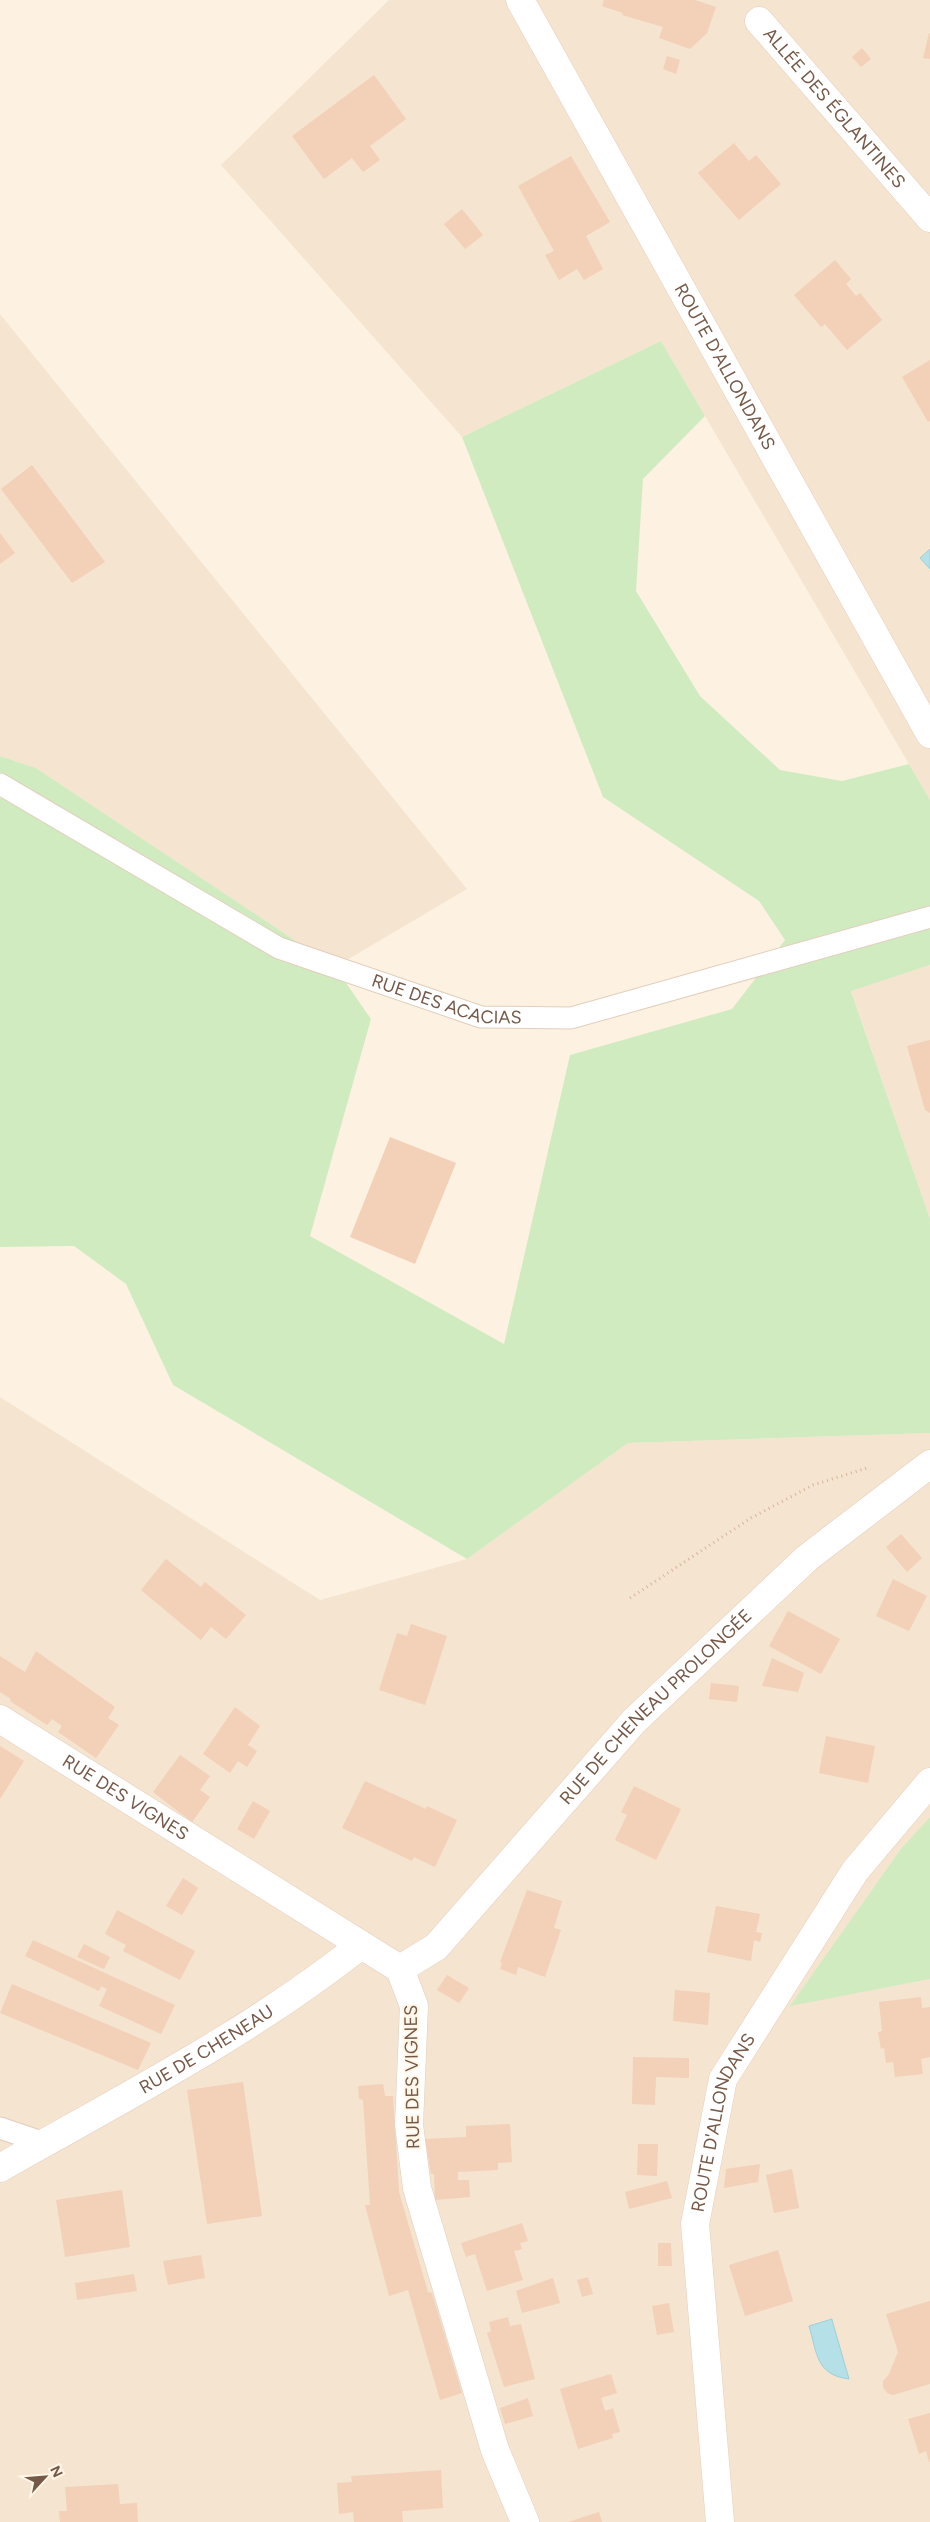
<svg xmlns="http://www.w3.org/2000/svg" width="930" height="2522" viewBox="0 0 930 2522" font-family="Figtree,sans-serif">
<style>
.residential{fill:#f5e4d0}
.green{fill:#d1ebc0}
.water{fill:#b5e0e7;stroke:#9bd0d9}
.building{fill:#f3d0b8}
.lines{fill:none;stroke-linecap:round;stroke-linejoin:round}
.lane-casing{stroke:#e1cebd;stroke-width:23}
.street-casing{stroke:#e1cebd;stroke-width:29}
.secondary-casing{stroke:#e7cfbb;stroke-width:29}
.path{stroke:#d8b39b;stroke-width:3;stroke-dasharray:1 4;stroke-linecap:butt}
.lane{stroke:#fff;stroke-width:21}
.street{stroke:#fff;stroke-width:28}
.secondary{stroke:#fff;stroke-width:28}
.labels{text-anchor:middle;stroke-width:4;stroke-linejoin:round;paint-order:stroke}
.street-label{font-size:18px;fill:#755847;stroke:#fff6e8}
</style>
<rect width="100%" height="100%" fill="#fdf2e1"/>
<g class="residential">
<path d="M389 0H930V800L661 341 462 437 221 165Z"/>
<path d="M0 314 467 889 335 967 36 768 0 756Z"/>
<path d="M930 965V1219L851 990Z"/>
<path d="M0 1397 320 1600 467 1559 628 1443 930 1433V1817L900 1850 791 2005 930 1979V2522H0Z"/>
</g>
<g class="green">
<path d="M661 341 705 416 643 479 636 591 700 696 780 770 842 781 909 764 930 800V965L851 991 930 1219V1433L628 1443 467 1559 173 1385 126 1284 74 1246 0 1247V756L36 768 335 967 371 1019 310 1236 504 1344 570 1055 732 1009 785 940 759 901 603 797 462 437Z"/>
<path d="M930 1817V1979L790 2006 900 1850Z"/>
</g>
<g class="water">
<path d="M930 549V569L920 558Z"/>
<path d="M832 2319V2320L849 2379C816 2375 817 2353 809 2326Z"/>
</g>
<g class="building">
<path d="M604 0H695L716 7 707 33 690 49 659 38 663 27 622 15 623 13 602 6Z"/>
<path d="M929 33H930V59L923 58Z"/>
<path d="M862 48 871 59 861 67 852 57Z"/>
<path d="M667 56 680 60 676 74 663 69Z"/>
<path d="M374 75 406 119 370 146 380 160 363 172 352 158 324 179 292 136Z"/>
<path d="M734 143 749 161 756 155 781 184 739 220 698 173Z"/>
<path d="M571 156 610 222 586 236 603 269 584 280 577 269 559 280 545 255 554 251 518 186Z"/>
<path d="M462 209 483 235 465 249 444 224Z"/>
<path d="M835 260 851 279 846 284 856 296 860 293 882 320 847 350 825 324 821 327 794 295Z"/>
<path d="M930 360V421L928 422 902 377Z"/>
<path d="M32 465 105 562 72 583 1 489Z"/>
<path d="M0 533 15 553 0 564Z"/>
<path d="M930 1040V1113L925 1110 907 1046Z"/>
<path d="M390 1137 456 1163 415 1264 350 1237Z"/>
<path d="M901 1534 922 1558 907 1572 886 1547Z"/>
<path d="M166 1559 201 1587 205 1582 246 1615 226 1639 211 1627 201 1640 141 1590Z"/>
<path d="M893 1579 927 1596 909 1631 876 1616Z"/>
<path d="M788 1611 840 1639 821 1674 769 1646Z"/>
<path d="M411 1624 447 1636 425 1705 379 1690 397 1633 407 1636Z"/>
<path d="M36 1651 115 1707 108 1718 119 1725 96 1758 58 1732 62 1726 52 1719 47 1725 10 1701 11 1699 0 1692V1656L25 1672Z"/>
<path d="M772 1658 804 1673 798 1692 762 1686Z"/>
<path d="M711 1683 739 1686 737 1702 709 1699Z"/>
<path d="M235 1707 260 1726 248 1745 257 1751 247 1767 238 1761 230 1773 203 1754Z"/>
<path d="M826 1736 875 1746 868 1783 819 1773Z"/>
<path d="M0 1746 24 1761 0 1799Z"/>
<path d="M180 1755 210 1776 200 1790 210 1797 192 1822 153 1792Z"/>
<path d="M365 1781 426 1809 427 1806 457 1820 435 1867 414 1857 412 1861 342 1828Z"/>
<path d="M634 1786 681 1809 656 1860 615 1840 627 1815 621 1812Z"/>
<path d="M253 1801 270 1811 254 1839 237 1829Z"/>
<path d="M183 1878 198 1888 182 1915 166 1906Z"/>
<path d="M527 1890 562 1901 554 1928 561 1930 545 1977 518 1967 516 1975 500 1969 502 1963 500 1962Z"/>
<path d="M716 1906 760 1914 756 1932 762 1933 760 1942 754 1940 751 1961 707 1952Z"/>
<path d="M117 1910 195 1951 180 1980 123 1951 126 1945 105 1934Z"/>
<path d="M33 1940 175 2005 161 2034 99 2006 107 1989 101 1986 99 1991 25 1956Z"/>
<path d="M84 1944 110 1957 104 1969 77 1957Z"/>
<path d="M447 1975 469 1988 459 2003 437 1990Z"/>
<path d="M12 1984 151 2043 138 2070 0 2013Z"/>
<path d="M675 1990 710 1993 708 2025 673 2021Z"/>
<path d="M921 1997 922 2008 930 2007V2057L921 2059 923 2074 895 2077 893 2062 886 2063 884 2048 881 2049 878 2032 882 2031 879 2002Z"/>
<path d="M633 2057 689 2058V2078L656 2077 655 2105 632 2104Z"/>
<path d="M243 2082 262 2216 207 2224 187 2090Z"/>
<path d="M383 2084 385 2096H393L399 2192 428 2292 432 2293 462 2393 440 2400 408 2290 389 2296 365 2205H370L363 2100 359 2099 358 2086Z"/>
<path d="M510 2124 512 2162 498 2163V2170L458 2172V2180H469L470 2197 435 2200 434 2174H431L425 2139 466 2137V2126Z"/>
<path d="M638 2144H658L657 2176 637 2175Z"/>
<path d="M760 2164 758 2182 724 2188 726 2169Z"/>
<path d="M792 2169 799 2208 774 2213 766 2175Z"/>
<path d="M667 2181 672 2198 629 2209 625 2192Z"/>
<path d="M122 2190 130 2247 65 2257 56 2200Z"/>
<path d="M522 2223 528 2241 520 2243 522 2249 514 2251 523 2280 487 2291 475 2254 466 2257 461 2243Z"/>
<path d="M658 2243H671L672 2266H658Z"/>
<path d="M778 2250 793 2301 745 2316 729 2265Z"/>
<path d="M201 2255 205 2278 168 2285 163 2261Z"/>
<path d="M134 2274 137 2291 77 2300 75 2283Z"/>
<path d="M588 2277 593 2294 582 2297 577 2280Z"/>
<path d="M553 2278 560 2303 522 2313 516 2291Z"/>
<path d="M930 2301V2384L893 2395 887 2393 883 2387V2381L889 2374 898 2352 886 2314Z"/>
<path d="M669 2303 674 2332 657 2335 652 2306Z"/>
<path d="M508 2317 510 2326 521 2324 535 2379 504 2387 487 2333 491 2331 489 2322Z"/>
<path d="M611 2374 617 2393 601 2398 605 2411 613 2408 620 2432 612 2434 613 2438 578 2449 560 2389Z"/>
<path d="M528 2398 533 2416 505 2424 500 2408Z"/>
<path d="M930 2413V2462H929L926 2451 919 2454 908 2419Z"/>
<path d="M441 2470 443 2508 402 2511 403 2522H354L353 2512 339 2514 337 2483 352 2482 351 2476Z"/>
<path d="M118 2484 120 2504 137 2503 138 2522H60L59 2511H67L65 2487Z"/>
<path d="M599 2512 602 2522H568Z"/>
</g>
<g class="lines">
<g class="lane-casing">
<g id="lane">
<path id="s1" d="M0 784 279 948 481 1017 571 1018 930 917"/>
<path d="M0 2128 44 2143"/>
</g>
</g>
<g class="street-casing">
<g id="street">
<path id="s2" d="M759 21 930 218"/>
<path id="s3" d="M0 1719 400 1969 414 2006 409 2125 417 2188 495 2450 525 2522"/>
<path id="s4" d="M400 1969 436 1947 634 1721 807 1558 930 1464"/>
<path id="s5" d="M0 2168C123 2098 250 2033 361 1945"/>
</g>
</g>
<g class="secondary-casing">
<g id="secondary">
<path id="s6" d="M520 0 930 734"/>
<path id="s7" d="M720 2522 695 2224 723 2079 855 1871 930 1782"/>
</g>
</g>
<path class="path" d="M630 1598 751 1518 813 1485 867 1468"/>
<use href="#lane" class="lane"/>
<use href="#street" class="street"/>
<use href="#secondary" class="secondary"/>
</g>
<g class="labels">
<g class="street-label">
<text dy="6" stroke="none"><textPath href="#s2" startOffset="115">ALLÉE DES ÉGLANTINES</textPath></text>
<text dy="6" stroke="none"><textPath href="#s6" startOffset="420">ROUTE D'ALLONDANS</textPath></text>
<text dy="6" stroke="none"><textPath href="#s1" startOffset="500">RUE DES ACACIAS</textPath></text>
<text dy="6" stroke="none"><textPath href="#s4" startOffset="368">RUE DE CHENEAU PROLONGÉE</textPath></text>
<text dy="6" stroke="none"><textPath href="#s3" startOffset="148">RUE DES VIGNES</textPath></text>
<text dy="6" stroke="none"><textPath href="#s5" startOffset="238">RUE DE CHENEAU</textPath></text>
<text transform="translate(412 2077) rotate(-91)" y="6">RUE DES VIGNES</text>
<text dy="6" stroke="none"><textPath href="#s7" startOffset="405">ROUTE D'ALLONDANS</textPath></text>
</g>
</g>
<g transform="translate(45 2477) rotate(64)" stroke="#fff6e8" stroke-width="4" paint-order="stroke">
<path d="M0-4L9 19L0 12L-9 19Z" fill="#755847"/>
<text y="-8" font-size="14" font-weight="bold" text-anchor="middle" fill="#755847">N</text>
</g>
</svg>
